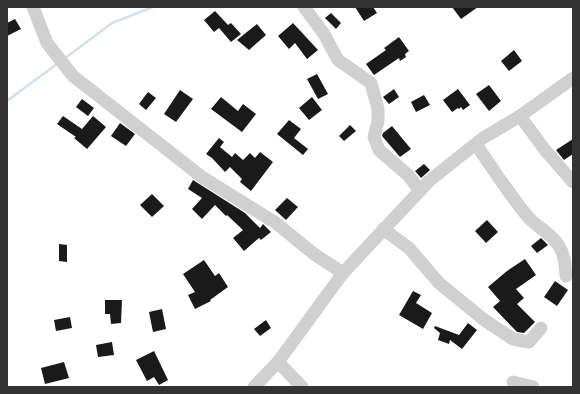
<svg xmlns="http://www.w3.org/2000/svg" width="580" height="394" viewBox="0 0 580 394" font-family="Inter,sans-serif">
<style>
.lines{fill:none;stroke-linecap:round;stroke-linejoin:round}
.stream{stroke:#cfe2ee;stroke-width:2.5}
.building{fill:#1a1a1a}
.minor{stroke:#d0d0d0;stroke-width:13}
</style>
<rect width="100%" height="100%" fill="#fff"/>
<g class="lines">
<g class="stream">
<path d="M64 59 112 23 153 7"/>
<path d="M7 101 58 63"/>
</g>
</g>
<g class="building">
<path d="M355 7H373L377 13 364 21Z"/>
<path d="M452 7H478L461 19Z"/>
<path d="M215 11 228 25 231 23 241 34 231 42 219 28 214 32 204 20Z"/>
<path d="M331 13 341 23 336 29 325 18Z"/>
<path d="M15 19 21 29 7 36V23Z"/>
<path d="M293 23 318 50 307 59 295 43 289 49 278 36Z"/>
<path d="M257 24 266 35 249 50 237 40Z"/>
<path d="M399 37 409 51 405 54 406 57 400 61 399 58 374 75 366 64 386 50 384 48Z"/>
<path d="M514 50 522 61 509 71 501 61Z"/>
<path d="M317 74 328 94 318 99 307 79Z"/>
<path d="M489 85 501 101 489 111 476 94Z"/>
<path d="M394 89 399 97 389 104 383 97Z"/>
<path d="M458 89 470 105 463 110 461 107 459 109 458 108 452 112 443 100Z"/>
<path d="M180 90 193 99 176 122 164 114Z"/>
<path d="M148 92 156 98 146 110 139 104Z"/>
<path d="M424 95 430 105 416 112 411 102Z"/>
<path d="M221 97 238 111 243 104 256 114 242 132 211 109Z"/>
<path d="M312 97 322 110 309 120 299 108Z"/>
<path d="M82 99 94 108 88 116 76 107Z"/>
<path d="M63 116 82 129 93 116 106 127 87 149 74 138 76 137 57 124Z"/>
<path d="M289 120 301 129 294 138 308 149 303 155 277 134Z"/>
<path d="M120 123 135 134 126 146 111 136Z"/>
<path d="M350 125 356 131 344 141 339 136Z"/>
<path d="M392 126 411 149 400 157 382 136 383 133Z"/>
<path d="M219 138 224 142 220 147 232 157 235 153 243 160 250 153 255 158 260 152 273 162 251 191 240 182 242 179 230 167 225 172 212 158 206 154Z"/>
<path d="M573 139V154L564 160 556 150Z"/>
<path d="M424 164 430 170 421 178 415 171Z"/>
<path d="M193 180 245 213 260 228 263 224 271 232 261 240 259 238 244 251 233 238 243 230 227 215 226 216 215 205 202 219 192 209 202 198 188 189Z"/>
<path d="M152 194 164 206 152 217 140 205Z"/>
<path d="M287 198 298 207 286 220 275 210Z"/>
<path d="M487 220 498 232 486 243 475 231Z"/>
<path d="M541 238 548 245 537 253 531 246Z"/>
<path d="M59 244 67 245V262L59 261Z"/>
<path d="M525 259 536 275 516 289 524 298 517 304 535 322 524 333 517 332 493 307 500 301 488 287 507 271Z"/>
<path d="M204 260 215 276 219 273 228 287 210 300 211 301 195 309 188 295 195 292 183 274Z"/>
<path d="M555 281 568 290 557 306 544 297Z"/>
<path d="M413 291 421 295 416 303 432 313 423 329 399 315Z"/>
<path d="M105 300H122L121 323 111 324 110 314H105Z"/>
<path d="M162 309 166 329 153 332 149 312Z"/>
<path d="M70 317 72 328 56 331 54 320Z"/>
<path d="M266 320 271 328 260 336 254 329Z"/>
<path d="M468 323 477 330 462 349 450 340 449 344 438 340 440 333 434 328 435 326 459 335Z"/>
<path d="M112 342 114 355 98 357 96 345Z"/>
<path d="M154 351 168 380 159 385 154 377 147 381 136 360Z"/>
<path d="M64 362 69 378 45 384 41 368Z"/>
</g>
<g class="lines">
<g class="minor">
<path d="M33 7 47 43 73 76 202 177 276 223 314 254 343 273"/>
<path d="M304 7 324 34 338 60 371 83 378 109V121L374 137 379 150 408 175 420 191"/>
<path d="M520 116 545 150 573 182"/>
<path d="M476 144C492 168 509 194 528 217 537 227 552 234 559 246 565 256 565 265 566 276"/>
<path d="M383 229 409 248 439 283 483 319 513 339 529 342 541 328"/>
<path d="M278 362 302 387"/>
<path d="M513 382 533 387"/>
<path d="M254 387 278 362 343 273 429 181 483 138 520 116 573 78"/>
</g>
</g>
<rect width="580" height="394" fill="none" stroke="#333333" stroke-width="16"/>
</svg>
